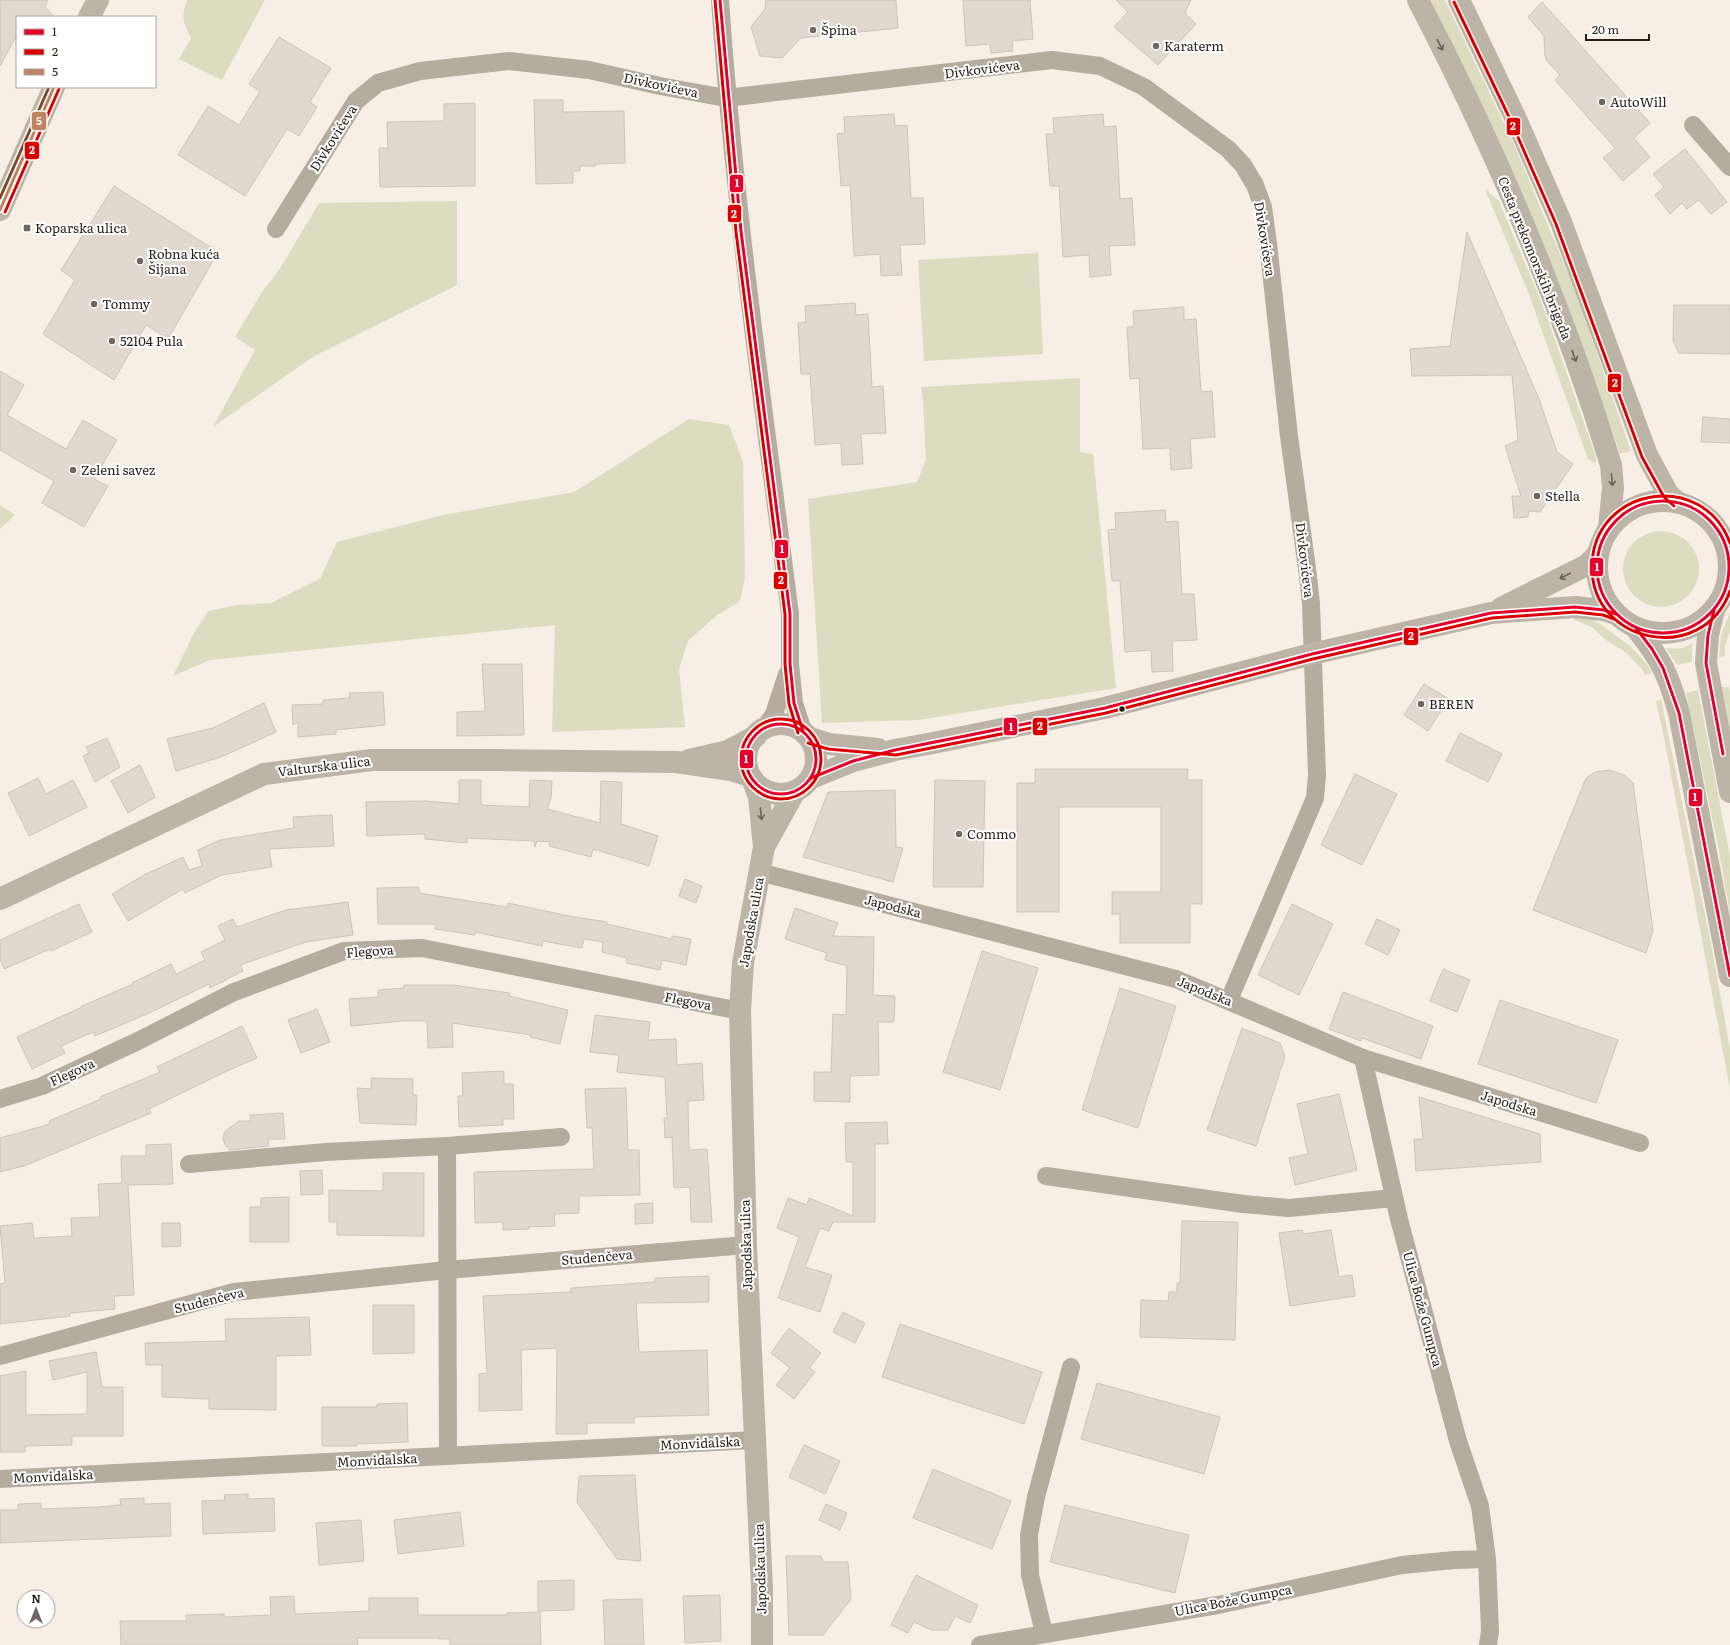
<svg xmlns="http://www.w3.org/2000/svg" width="1730" height="1645" viewBox="0 0 1730 1645" font-family="Literata,serif">
<style>
.green{fill:#dddbc0}
.building{fill:#e1d8d0;stroke:#cdc5bc}
.lines{fill:none;stroke-linecap:round;stroke-linejoin:round}
.street{stroke:#b3ac9f;stroke-width:18}
.secondary{stroke:#bcb4a6;stroke-width:22}
.bus-1-casing{stroke:#fff;stroke-width:6}
.bus-2-casing{stroke:#fff;stroke-width:6}
.bus-3-casing{stroke:#fff;stroke-width:6}
.bus-4-casing{stroke:#fff;stroke-width:6}
.bus-1{stroke:#e4002b;stroke-width:3}
.bus-2{stroke:#db0000;stroke-width:3}
.bus-3{stroke:#c1825f;stroke-width:3}
.bus-4{stroke:#7a4b2a;stroke-width:3}
.oneway{stroke:#6a6256}
.poi-dot{fill:#70685e;stroke:#fff;stroke-width:1.5}
.bus-dot{fill:#271f15;stroke:#fff;stroke-width:1.5}
.labels{text-anchor:middle;stroke-width:4;stroke-linejoin:round;paint-order:stroke}
.poi-label{font-size:13px;fill:#271f15;stroke:#fff;text-anchor:start}
.street-label{font-size:13px;fill:#271f15;stroke:#fff}
.line-badge{stroke:#fff;stroke-width:1.5}
.badge-label{font-size:11px;text-anchor:middle;font-weight:bold;fill:#fff}
</style>
<rect width="100%" height="100%" fill="#f7efe6"/>
<g class="green">
<path d="M187 0H265L222 80 179 59 191 38C183 22 181 17 187 0Z"/>
<path d="M1431 0H1445L1513 142 1575 290 1631 451 1620 454 1564 295 1502 149Z"/>
<path d="M1485 189 1499 201 1543 306 1596 457V462L1594 463 1588 459 1528 292Z"/>
<path d="M457 201V285L314 356 213 427 255 350 235 337 262 292 279 270 319 203Z"/>
<path d="M1038 253 1043 354 924 361 918 260Z"/>
<path d="M1080 378V452L1093 454 1116 688 918 720 822 723 808 499 917 482 926 460 923 402 921 387Z"/>
<path d="M689 419 729 425 743 462 745 578 740 601 717 615 688 641 679 669 685 727 552 732 555 625 210 660 173 676 194 633 208 611 237 605 271 603 320 579 337 542 443 515 574 492Z"/>
<path d="M0 505 15 515 0 529Z"/>
<circle cx="1661" cy="569" r="38"/>
<path d="M1730 612V631L1725 646V656L1719 657 1721 635Z"/>
<path d="M1573 616 1592 618 1630 646 1647 664 1652 673 1645 675 1641 668 1627 653 1606 640 1592 627 1574 620Z"/>
<path d="M1692 643V662L1677 665 1666 648C1676 649 1683 650 1692 643Z"/>
<path d="M1721 687H1729L1730 694V733Z"/>
<path d="M1698 690 1730 856V913L1718 846 1686 693Z"/>
<path d="M1661 699 1711 944 1730 1049V1089L1664 738 1656 701Z"/>
</g>
<g class="building">
<path d="M0 0H48L45 7 54 17H17V35L0 66Z"/>
<path d="M766 0H896L898 28 801 38 782 58 760 56 751 27 765 9Z"/>
<path d="M963 0H1030L1033 39 1012 41 1013 51 991 53 990 44 966 46Z"/>
<path d="M1116 0H1191L1185 13 1196 24 1158 65 1114 27 1128 12Z"/>
<path d="M1542 2 1650 123 1634 138 1650 157 1623 181 1603 158 1615 148 1555 80 1560 75 1547 61 1545 56 1544 36 1528 17Z"/>
<path d="M279 37 331 68 310 102 317 107 299 136 287 129 245 196 178 155 208 106 239 125 260 91 249 84Z"/>
<path d="M534 100H563V112L624 111 625 163 595 164V166H580V171H573V183L536 184Z"/>
<path d="M475 103V186L380 187 379 148H388L387 122 444 121V104Z"/>
<path d="M894 114 895 126 907 125 911 198H923L925 244 900 245 902 275 881 276 880 254 854 256 850 185 841 186 837 134 845 133 844 117Z"/>
<path d="M1103 114 1104 127 1116 126 1120 199 1132 198 1135 245 1109 246 1111 275 1090 277 1089 255 1063 257 1059 186H1050L1046 134H1054L1053 118Z"/>
<path d="M1685 149 1727 202 1711 214 1699 200 1687 209 1682 203 1670 214 1655 195 1664 187 1653 174Z"/>
<path d="M114 186 218 252 168 339 146 325 114 380 43 334 75 280 61 270Z"/>
<path d="M1467 232 1539 399 1557 452 1573 464 1540 512 1529 511 1528 517 1514 518 1512 496H1521L1505 446 1518 440 1512 375 1412 376 1410 349 1450 346Z"/>
<path d="M855 303 856 315 868 314 872 387 883 386 886 433 861 434 863 464 842 465 841 443 815 445 810 374H801L798 323 806 322 805 306Z"/>
<path d="M1674 305H1730V354L1679 353 1673 341Z"/>
<path d="M1184 307V320L1196 319 1201 392 1212 391 1215 437 1190 439 1192 468 1171 470 1170 448 1143 449 1139 378 1130 379 1127 327H1134L1133 311Z"/>
<path d="M0 371 24 385 7 415 66 449 83 420 117 440 94 479 108 486 84 527 42 503 54 481 0 450Z"/>
<path d="M1703 417 1730 419V443L1701 442Z"/>
<path d="M1165 510 1166 522 1178 521 1182 594H1194L1197 640 1172 641 1173 671 1152 672 1151 650 1125 652 1120 581H1112L1108 530 1116 529 1115 513Z"/>
<path d="M482 664H522L524 735 457 736V712L485 711Z"/>
<path d="M1424 684 1449 699 1428 731 1404 715Z"/>
<path d="M383 692 385 725 336 730V734L298 737V722L293 725 292 705 323 704V700L350 698 349 693Z"/>
<path d="M264 703 276 732 221 757 176 771 167 739 213 728Z"/>
<path d="M1460 733 1502 754 1488 782 1446 761Z"/>
<path d="M107 738 120 767 95 782 83 756 89 753 86 747Z"/>
<path d="M140 765 155 797 128 813 111 781Z"/>
<path d="M1035 769H1188L1187 780H1202V904H1190V943H1120V914H1112V892H1161V807H1059V912H1017V783H1035Z"/>
<path d="M1609 770 1624 775 1633 783 1653 931 1646 953 1533 910 1586 778 1595 772Z"/>
<path d="M1355 774 1397 794 1362 865 1321 845Z"/>
<path d="M38 778 46 794 73 780 87 807 29 836 8 793Z"/>
<path d="M459 780H481V805L529 807 530 780 552 781 551 798 547 809 600 823 601 781 622 782 621 824 658 836 649 866 593 849 591 857 549 846 550 842 537 841 535 847 534 841 467 838V843L425 839V834L367 836 366 802 426 801 459 804Z"/>
<path d="M935 780 985 781 983 887H933Z"/>
<path d="M895 790 896 847 903 848 893 882 803 857 828 792Z"/>
<path d="M332 815 334 846 269 849 272 867 222 875 185 893 183 889 128 921 112 894 144 875 183 857 189 870 202 866 198 850 220 840 294 828 293 817Z"/>
<path d="M685 879 702 886 696 903 679 896Z"/>
<path d="M419 887V893L507 907 508 903 569 916 607 922V924L672 939V936L691 939 686 965 662 960 660 970 626 963 627 958 602 952 603 942 584 939 582 948 543 941 542 946 475 932V935L435 929V924H378L377 888Z"/>
<path d="M348 902 353 935 306 942 240 965 243 971 210 988 209 984 147 1014 95 1036 93 1032 61 1046 65 1053 32 1069 17 1037 82 1007V1006L133 984 132 983 171 964 176 974 205 960 201 952 225 940 218 926 233 919 237 927 286 910Z"/>
<path d="M79 904 92 932 51 951 50 949 4 969 0 959V940Z"/>
<path d="M1292 904 1333 924 1299 995 1258 975Z"/>
<path d="M795 908 838 923 833 936 874 937 873 995 895 996 894 1022H878L879 1075 850 1076V1102L814 1101V1072H831L833 1014 846 1015 847 966 825 960 827 953 785 939Z"/>
<path d="M1377 919 1400 930 1388 955 1365 944Z"/>
<path d="M982 951 1038 968 1000 1090 943 1072Z"/>
<path d="M1443 969 1470 980 1457 1012 1430 1001Z"/>
<path d="M404 985H453L510 993 509 996 568 1010 560 1044 530 1037 531 1035 452 1023 453 1047 428 1048 427 1021H403L351 1026 349 999 378 997V990L404 988Z"/>
<path d="M1120 988 1176 1006 1138 1128 1082 1110Z"/>
<path d="M1343 992 1433 1026 1421 1059 1362 1038 1361 1041 1329 1029Z"/>
<path d="M1500 1000 1618 1040 1596 1103 1478 1064Z"/>
<path d="M317 1009 330 1042 301 1053 288 1020Z"/>
<path d="M595 1015 650 1022 648 1040 676 1039 677 1065 702 1063 704 1100 688 1101 689 1150 707 1149 712 1222H691L690 1187 674 1188 672 1137 665 1138 664 1118H667L665 1077 617 1072 619 1055 590 1052Z"/>
<path d="M242 1026 257 1058 229 1070 149 1109 151 1113 24 1166 0 1172V1138L50 1124 49 1121 101 1099 100 1097 160 1072 157 1067Z"/>
<path d="M1242 1028 1280 1043 1285 1056 1256 1146 1207 1130Z"/>
<path d="M504 1071V1084H513L514 1119H503V1125L459 1127 458 1096H463L462 1073Z"/>
<path d="M371 1078 413 1079V1095H417L416 1125 360 1123 357 1088 371 1089Z"/>
<path d="M626 1088 628 1150H639L640 1195 579 1196V1213L554 1214 555 1226 528 1227 529 1229 503 1230V1222L475 1223 474 1172 594 1169 592 1128H587L585 1089Z"/>
<path d="M1339 1094 1357 1170 1295 1185 1289 1158 1308 1154 1297 1104Z"/>
<path d="M1419 1097 1540 1134 1541 1162 1416 1171 1414 1139H1423Z"/>
<path d="M283 1113 285 1139H268L269 1146 230 1150 225 1145 223 1138 225 1131 239 1121H251L250 1115Z"/>
<path d="M887 1122 888 1144H875V1222H833L829 1231 820 1228 805 1267 832 1275 820 1312 778 1298 799 1237 777 1228 788 1198 807 1205 809 1198 853 1216V1162H846L845 1123Z"/>
<path d="M171 1144 173 1184 128 1185 134 1295 114 1296 115 1309 70 1313V1316L0 1324V1284L5 1283 0 1226 32 1223 34 1238 72 1236 71 1218 100 1217 98 1184 122 1183 121 1156H146V1145Z"/>
<path d="M322 1170 323 1194 301 1195 300 1171Z"/>
<path d="M383 1173H424V1236L337 1235V1222H329V1190L383 1191Z"/>
<path d="M289 1197V1242H250V1207H261V1198Z"/>
<path d="M653 1203V1223L635 1224V1204Z"/>
<path d="M1182 1221 1238 1222 1235 1340 1140 1337 1141 1300 1168 1301 1169 1292H1177V1283H1180Z"/>
<path d="M162 1223H180L181 1246 162 1247Z"/>
<path d="M1302 1230 1303 1234 1331 1230 1339 1277 1352 1275 1355 1296 1290 1306 1279 1233Z"/>
<path d="M709 1276V1302L636 1303 639 1352 707 1350 709 1415 634 1417V1423H587V1434H556L557 1348 521 1350 522 1410 479 1411V1374L487 1373 483 1296 571 1292V1288L655 1282V1278Z"/>
<path d="M373 1305H414V1353L373 1354Z"/>
<path d="M843 1312 865 1323 855 1343 833 1332Z"/>
<path d="M309 1317 311 1355 276 1356V1410L209 1409V1399L162 1397V1365H146L145 1343 226 1341 225 1319Z"/>
<path d="M900 1324 1042 1372 1024 1424 882 1377Z"/>
<path d="M789 1328 821 1353 809 1368 815 1372 794 1399 776 1385 790 1368 771 1353Z"/>
<path d="M96 1352 102 1387H123V1436H72V1445L25 1446V1452H0V1376L26 1371V1415L87 1414V1372L53 1380 49 1361Z"/>
<path d="M1097 1383 1220 1417 1204 1474 1081 1439Z"/>
<path d="M407 1403 408 1442 357 1444V1446H322V1407H377V1404Z"/>
<path d="M804 1445 840 1461 825 1494 789 1477Z"/>
<path d="M933 1469 1011 1501 992 1549 913 1518Z"/>
<path d="M635 1475 641 1561 617 1559 577 1502 579 1476Z"/>
<path d="M248 1494V1499L274 1498 275 1531 203 1534 202 1501 225 1500 224 1495Z"/>
<path d="M144 1498V1504L170 1503 171 1536 0 1543V1510H18V1504L41 1503V1509L98 1507 121 1505 120 1499Z"/>
<path d="M826 1504 847 1513 840 1530 819 1520Z"/>
<path d="M1065 1505 1189 1535 1175 1593 1050 1562Z"/>
<path d="M460 1512 464 1546 398 1554 394 1520Z"/>
<path d="M361 1520 364 1561 319 1565 316 1523Z"/>
<path d="M786 1556H821L823 1562H848L851 1599 823 1635H789Z"/>
<path d="M916 1575 978 1605 970 1623 955 1616 948 1630H931L914 1622 908 1633 891 1625Z"/>
<path d="M574 1580V1610L538 1611V1581Z"/>
<path d="M720 1595 721 1641 685 1643 683 1596Z"/>
<path d="M294 1596 295 1614 369 1611V1598H418V1615H507V1613L540 1612 541 1645H450V1639H439V1638H357L358 1645H121L120 1621H187L186 1615 224 1614V1617L271 1615 270 1597Z"/>
<path d="M642 1599 644 1645H605L603 1600Z"/>
</g>
<g class="lines">
<g class="street">
<path d="M720 0C734 206 764 410 790 614V664L794 703 803 731"/>
<path d="M1693 125 1730 167"/>
<path d="M276 229 356 101 378 83 420 71 509 61 589 70 660 86 726 98 1052 60 1100 66 1144 87 1228 149 1243 165 1255 185 1263 207 1268 243 1289 436 1308 576 1311 604 1317 775 1315 798 1229 1000"/>
<path d="M764 729 774 714 787 674"/>
<path d="M759 872 1176 979 1363 1058 1640 1143"/>
<path d="M1363 1058 1399 1219 1458 1441 1480 1506 1487 1559 1490 1631 1488 1645"/>
<path d="M0 1099 42 1086 138 1041 234 992 344 951 422 948 740 1011"/>
<path d="M189 1164 326 1152 447 1146"/>
<path d="M1046 1176 1243 1204 1289 1208 1394 1198"/>
<path d="M0 1356 234 1292 447 1270 746 1245"/>
<path d="M448 1456 447 1146 561 1137"/>
<path d="M0 1479 754 1440"/>
<path d="M1044 1633 1030 1575 1029 1535 1036 1497 1071 1367"/>
<path d="M980 1645 1218 1605 1402 1565 1454 1560 1487 1559"/>
</g>
<g class="secondary">
<path d="M1418 0C1495 148 1562 305 1611 465L1613 488 1609 528"/>
<path d="M1459 0 1515 117 1561 222 1647 455 1668 494 1677 502"/>
<path d="M89 17 98 0"/>
<path d="M0 210 54 87"/>
<circle cx="1663" cy="567" r="66"/>
<path d="M1501 608 1587 565 1597 555"/>
<path d="M1714 610 1708 635 1706 663 1730 792"/>
<path d="M1636 628C1661 659 1669 676 1679 713L1730 976"/>
<circle cx="781" cy="759" r="35"/>
<path d="M810 738 829 744 878 749"/>
<path d="M689 760 728 751 756 736"/>
<path d="M811 778 853 761 895 750 933 743 1105 708 1312 654 1491 613 1575 607 1604 610 1616 614"/>
<path d="M753 781 759 797 764 847 743 963 740 1011 746 1245 762 1589V1645"/>
<path d="M764 847 795 791"/>
<path d="M0 899 264 774 372 760H496L676 762 731 770 750 776"/>
</g>
<g class="bus-1-casing">
<g id="bus-1">
<path d="M720 0 741 231 790 614V664L794 703 803 731"/>
<circle cx="1663" cy="567" r="66"/>
<path d="M1714 610 1708 635 1706 663 1723 754"/>
<path d="M1636 628 1652 649 1663 668 1679 713 1730 976"/>
<circle cx="781" cy="759" r="35"/>
<path d="M811 778 853 761 895 750 1105 708 1312 654 1491 613 1575 607 1604 610 1616 614"/>
</g>
</g>
<g class="bus-2-casing">
<g id="bus-2">
<path d="M715 0 736 232 785 614V664L789 704 798 733"/>
<path d="M1454 2 1510 119 1556 224 1642 457 1664 497 1674 506"/>
<path d="M5 212 59 89"/>
<path d="M1730 543C1703 469 1594 487 1592 565 1590 645 1703 666 1730 591"/>
<circle cx="781" cy="759" r="40"/>
<path d="M808 743 828 749 896 755 1106 713 1313 659 1492 618 1575 612 1603 615 1614 619"/>
</g>
</g>
<g class="bus-3-casing">
<path id="bus-3" d="M0 210 54 87"/>
</g>
<g class="bus-4-casing">
<path id="bus-4" d="M0 198 49 87"/>
</g>
<use href="#bus-1" class="bus-1"/>
<use href="#bus-2" class="bus-2"/>
<use href="#bus-3" class="bus-3"/>
<use href="#bus-4" class="bus-4"/>
</g>
<defs><path id="oneway-shaft" d="M-6 0H5M1.5-3L5.5 0L1.5 3" fill="none" stroke-width="1.6" stroke-linecap="round" stroke-linejoin="round"/></defs>
<g class="oneway">
<use href="#oneway-shaft" transform="translate(1440 45) rotate(63)"/>
<use href="#oneway-shaft" transform="translate(1574 356) rotate(70)"/>
<use href="#oneway-shaft" transform="translate(1612 480) rotate(85)"/>
<use href="#oneway-shaft" transform="translate(1565 576) rotate(153)"/>
<use href="#oneway-shaft" transform="translate(761 814) rotate(84)"/>
</g>
<g class="poi-dot">
<circle cx="813" cy="30" r="4"/>
<circle cx="1156" cy="46" r="4"/>
<circle cx="1602" cy="102" r="4"/>
<rect x="23" y="224" width="8" height="8" rx="2"/>
<circle cx="140" cy="261" r="4"/>
<circle cx="94" cy="304" r="4"/>
<circle cx="112" cy="341" r="4"/>
<circle cx="73" cy="470" r="4"/>
<circle cx="1537" cy="496" r="4"/>
<circle cx="1421" cy="704" r="4"/>
<circle cx="959" cy="834" r="4"/>
</g>
<circle class="bus-dot" cx="1122" cy="709" r="3.5"/>
<g class="labels">
<g class="poi-label">
<text x="821" y="35">Špina</text>
<text x="1164" y="51">Karaterm</text>
<text x="1610" y="107">AutoWill</text>
<text x="35" y="233">Koparska ulica</text>
<text x="148" y="259">Robna kuća<tspan x="148" dy="15">Šijana</tspan></text>
<text x="102" y="309">Tommy</text>
<text x="120" y="346">52104 Pula</text>
<text x="81" y="475">Zeleni savez</text>
<text x="1545" y="501">Stella</text>
<text x="1429" y="709">BEREN</text>
<text x="967" y="839">Commo</text>
</g>
<g class="street-label">
<text transform="translate(982 69) rotate(-7)" y="5">Divkovićeva</text>
<text transform="translate(661 85) rotate(12)" y="5">Divkovićeva</text>
<text transform="translate(333 138) rotate(-58)" y="5">Divkovićeva</text>
<text transform="translate(1265 239) rotate(81)" y="5">Divkovićeva</text>
<text transform="translate(1535 258) rotate(68)" y="5">Cesta prekomorskih brigada</text>
<text transform="translate(1305 560) rotate(83)" y="5">Divkovićeva</text>
<text transform="translate(324 766) rotate(-7)" y="5">Valturska ulica</text>
<text transform="translate(893 906) rotate(14)" y="5">Japodska</text>
<text transform="translate(751 922) rotate(-80)" y="5">Japodska ulica</text>
<text transform="translate(370 951) rotate(-4)" y="5">Flegova</text>
<text transform="translate(1205 991) rotate(22)" y="5">Japodska</text>
<text transform="translate(688 1001) rotate(11)" y="5">Flegova</text>
<text transform="translate(72 1072) rotate(-25)" y="5">Flegova</text>
<text transform="translate(1509 1103) rotate(17)" y="5">Japodska</text>
<text transform="translate(746 1245) rotate(-92)" y="5">Japodska ulica</text>
<text transform="translate(597 1257) rotate(-5)" y="5">Studenčeva</text>
<text transform="translate(209 1300) rotate(-14)" y="5">Studenčeva</text>
<text transform="translate(1423 1309) rotate(75)" y="5">Ulica Bože Gumpca</text>
<text transform="translate(700 1443) rotate(-3)" y="5">Monvidalska</text>
<text transform="translate(377 1460) rotate(-3)" y="5">Monvidalska</text>
<text transform="translate(53 1476) rotate(-3)" y="5">Monvidalska</text>
<text transform="translate(760 1569) rotate(-92)" y="5">Japodska ulica</text>
<text transform="translate(1233 1600) rotate(-11)" y="5">Ulica Bože Gumpca</text>
</g>
</g>
<g class="line-badge">
<rect x="31" y="111" width="16" height="20" rx="4" fill="#c1825f"/>
<rect x="1506" y="117" width="15" height="19" rx="4" fill="#db0000"/>
<rect x="24" y="141" width="16" height="19" rx="4" fill="#db0000"/>
<rect x="729" y="174" width="15" height="19" rx="4" fill="#e4002b"/>
<rect x="727" y="204" width="15" height="19" rx="4" fill="#db0000"/>
<rect x="1607" y="373" width="15" height="20" rx="4" fill="#db0000"/>
<rect x="774" y="539" width="15" height="20" rx="4" fill="#e4002b"/>
<rect x="1589" y="557" width="15" height="20" rx="4" fill="#e4002b"/>
<rect x="773" y="571" width="15" height="19" rx="4" fill="#db0000"/>
<rect x="1403" y="627" width="16" height="19" rx="4" fill="#db0000"/>
<rect x="1032" y="717" width="16" height="19" rx="4" fill="#db0000"/>
<rect x="1003" y="717" width="15" height="19" rx="4" fill="#e4002b"/>
<rect x="739" y="749" width="15" height="20" rx="4" fill="#e4002b"/>
<rect x="1688" y="788" width="15" height="19" rx="4" fill="#e4002b"/>
</g>
<g class="badge-label">
<text x="39" y="125">5</text>
<text x="1513" y="130">2</text>
<text x="32" y="154">2</text>
<text x="737" y="187">1</text>
<text x="734" y="218">2</text>
<text x="1615" y="387">2</text>
<text x="782" y="553">1</text>
<text x="1597" y="571">1</text>
<text x="781" y="584">2</text>
<text x="1411" y="640">2</text>
<text x="1040" y="730">2</text>
<text x="1011" y="731">1</text>
<text x="746" y="763">1</text>
<text x="1695" y="801">1</text>
</g>
<rect x="16" y="16" width="140" height="72" fill="#ffffff" stroke="#a9a5a1"/>
<rect x="24" y="29" width="20" height="6" fill="#e4002b" stroke="#a9a5a1"/>
<text x="52" y="36" font-size="12" fill="#271f15">1</text>
<rect x="24" y="49" width="20" height="6" fill="#db0000" stroke="#a9a5a1"/>
<text x="52" y="56" font-size="12" fill="#271f15">2</text>
<rect x="24" y="69" width="20" height="6" fill="#c1825f" stroke="#a9a5a1"/>
<text x="52" y="76" font-size="12" fill="#271f15">5</text>
<g transform="translate(36 1609)"><circle r="19" fill="#ffffff" stroke="#a9a5a1"/>
<path d="M0-3L7 15L0 10L-7 15Z" fill="#70685e"/>
<text y="-6" font-size="11" font-weight="bold" text-anchor="middle" fill="#271f15">N</text>
</g>
<path d="M1586 34v6h63v-6" fill="none" stroke="#271f15" stroke-width="2"/>
<text x="1592" y="34" font-size="12" fill="#271f15" stroke="#ffffff" stroke-width="3" paint-order="stroke">20 m</text>
</svg>
